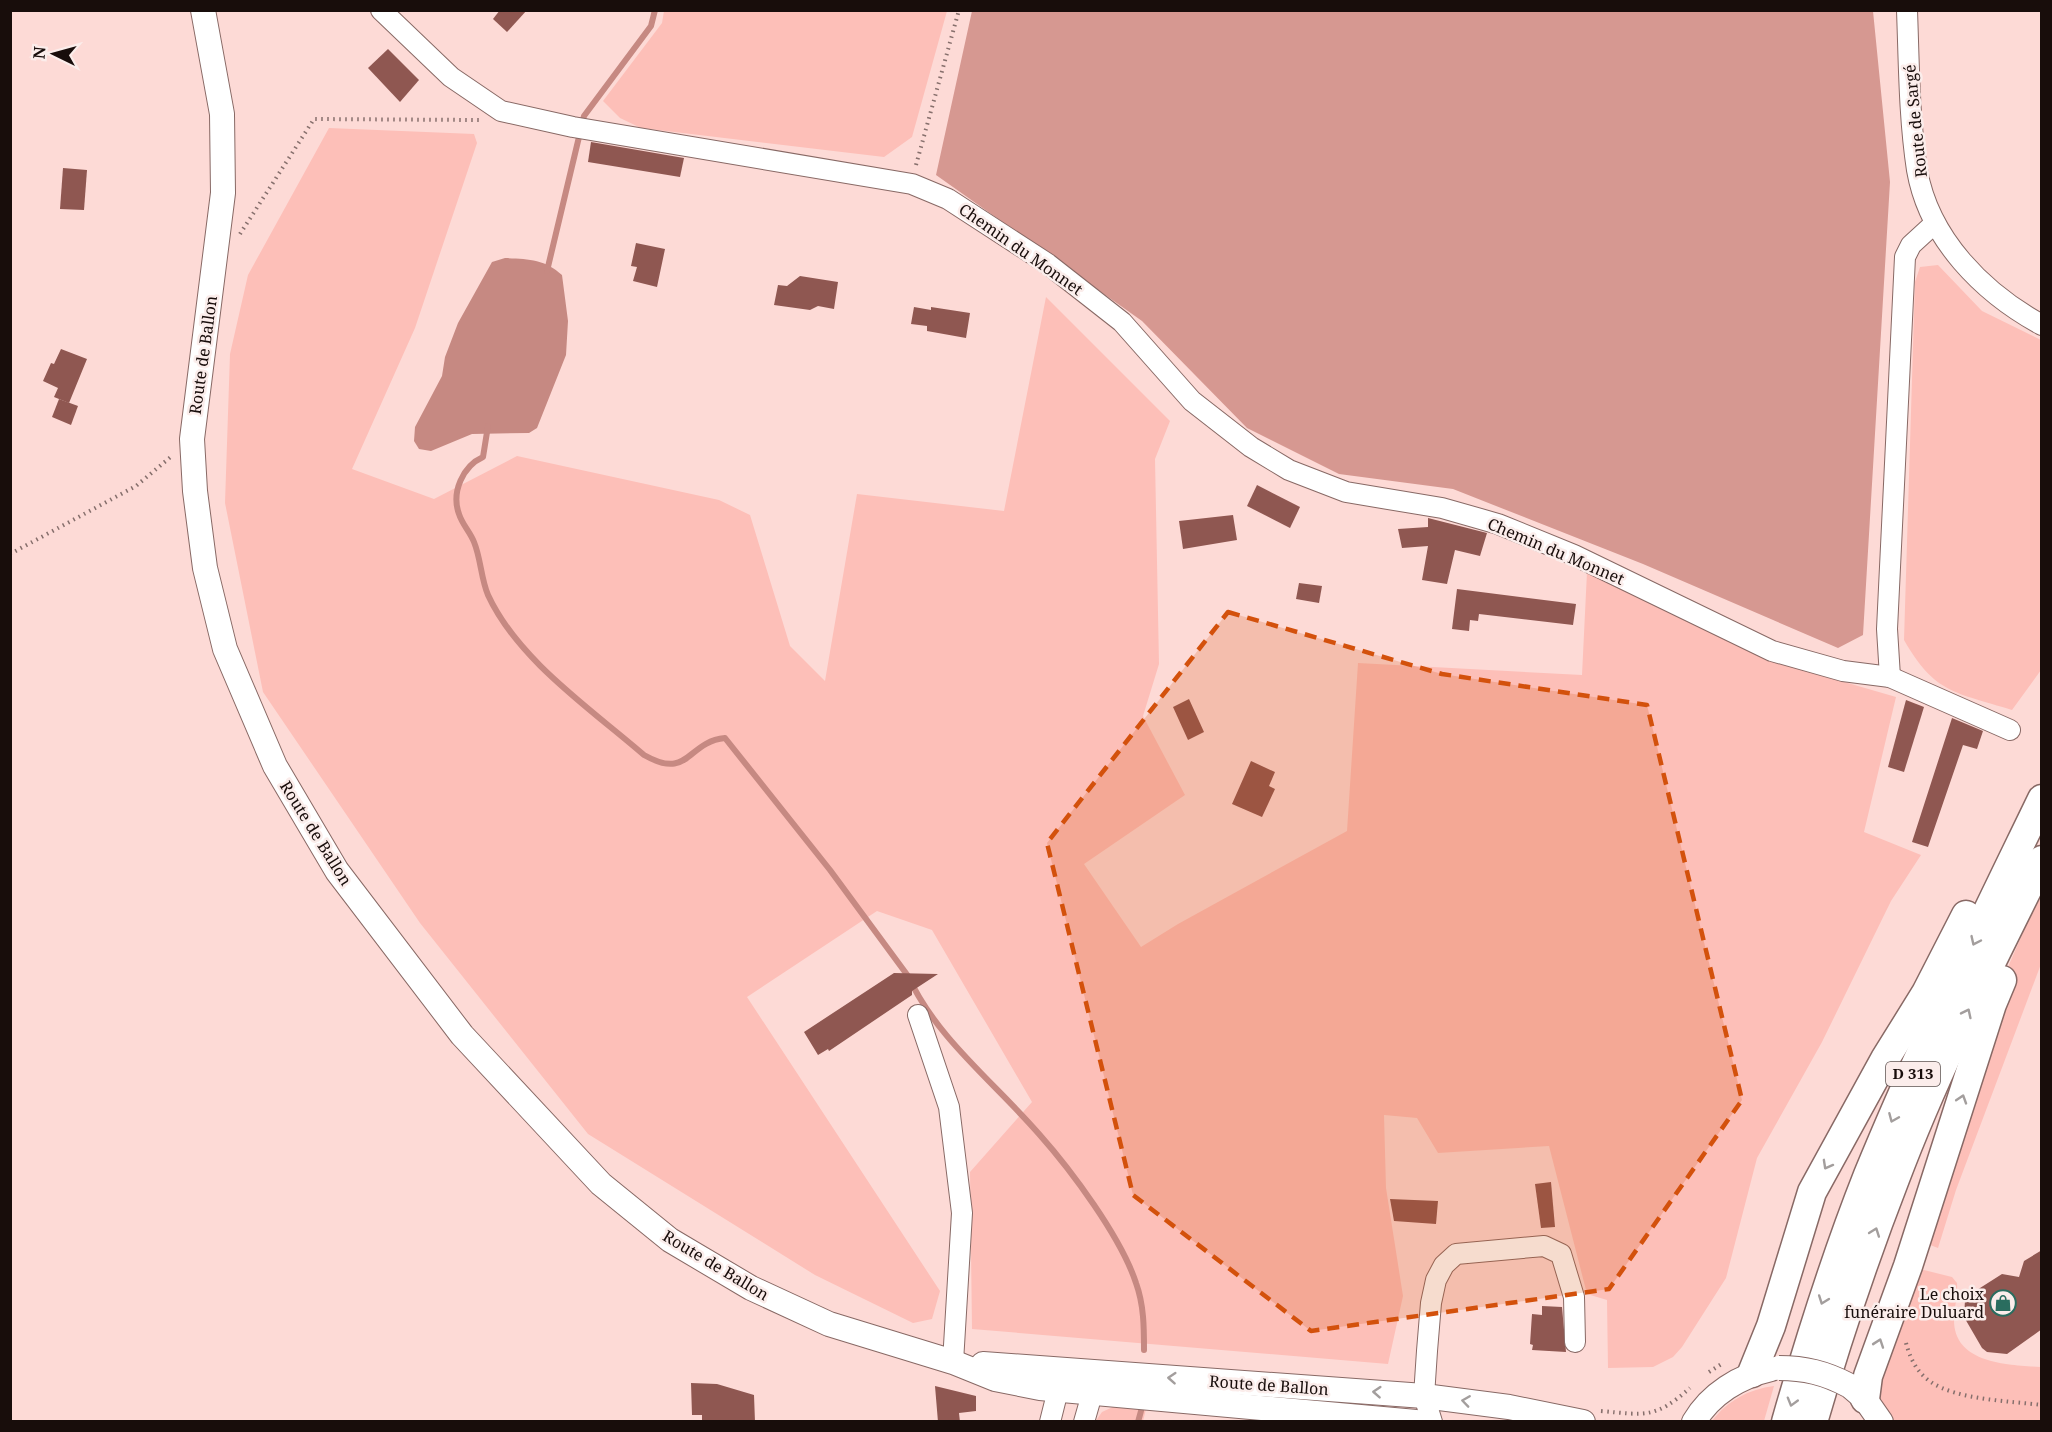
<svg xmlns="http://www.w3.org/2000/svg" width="2052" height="1432" viewBox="0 0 2052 1432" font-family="'Noto Serif',serif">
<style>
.green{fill:#fdbfb8}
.forest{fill:#d69891}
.water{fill:#c68982}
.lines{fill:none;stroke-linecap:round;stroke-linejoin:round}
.stream{stroke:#c68982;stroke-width:6}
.building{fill:#8f5751}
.minor-casing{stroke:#886965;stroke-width:22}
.major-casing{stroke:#886965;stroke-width:26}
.highway-casing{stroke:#886965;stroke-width:31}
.path{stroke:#866f6c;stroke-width:4;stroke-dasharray:1.5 4.5;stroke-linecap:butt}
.minor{stroke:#fff;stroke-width:20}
.major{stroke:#fff;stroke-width:24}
.highway{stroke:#fff;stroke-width:28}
.major-bridge-casing{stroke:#886965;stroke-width:26;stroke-linecap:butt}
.major-bridge{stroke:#fff;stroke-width:24}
.oneway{stroke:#a39e9d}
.marked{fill:#d3510c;fill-opacity:0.2;stroke:#d3510c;stroke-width:4.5;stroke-dasharray:12 8;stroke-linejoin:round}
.labels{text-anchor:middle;stroke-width:5;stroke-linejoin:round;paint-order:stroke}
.shield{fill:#fbedeb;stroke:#5c504e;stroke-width:1.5}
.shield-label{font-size:15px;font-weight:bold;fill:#180d0b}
.street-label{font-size:16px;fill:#180d0b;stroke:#fbedeb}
.poi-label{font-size:16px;fill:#180d0b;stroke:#fbedeb;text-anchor:end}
</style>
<rect width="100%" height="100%" fill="#fddad6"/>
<g class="green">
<path d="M664 11V10L947 11 912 137 884 157 641 128 620 118 603 101 662 23Z"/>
<path d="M329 128 474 134 477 143 415 328 352 469 434 499 517 456 719 500 750 515 790 646 825 681 857 494 1004 511 1046 297 1170 421 1155 459 1159 664 1143 716 1185 795 1084 864 1141 947 1178 924 1347 831 1358 663 1582 675 1587 572 1775 662 1896 697 1864 832 1921 855 1891 901 1822 1042 1757 1158 1726 1278 1682 1347 1673 1357 1653 1367 1608 1368 1607 1300 1587 1294 1549 1146 1438 1153 1417 1118 1384 1115 1386 1188 1403 1296 1388 1364 972 1329 970 1172 1032 1102 932 930 877 911 747 997 940 1291 932 1319 913 1323 815 1275 588 1134 420 923 263 692 225 503 230 354 248 275Z"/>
<path d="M1938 265 1982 311 2041 340V670L2012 710C1955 692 1935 694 1904 640L1915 282 1920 267Z"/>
<path d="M2041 898V964L1956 1190 1938 1248 1917 1240 1992 1004 2034 907Z"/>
<path d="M1908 1266 1952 1277 1957 1283C1958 1296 1954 1308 1954 1320 1954 1364 2009 1365 2041 1367V1421H1881L1868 1376Z"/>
<path d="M1774 1386 1764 1421H1712C1727 1401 1749 1389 1774 1386Z"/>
<path d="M1115 1406 1146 1409 1143 1421 1095 1422 1102 1412Z"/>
</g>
<path class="forest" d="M972 11H1873L1890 182 1863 635 1838 648 1643 564 1453 489 1339 474 1247 428 1142 321 936 175Z"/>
<path class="water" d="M505 258C528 259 545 259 562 275L568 321 566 355 537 428 529 433 472 434 431 451 419 449 414 441 415 427 442 376 445 357 458 323 492 262Z"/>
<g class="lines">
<g class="stream">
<path d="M547 271 584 116 651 26 655 10"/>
<path d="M488 426 483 457C463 466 451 492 459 514 462 524 470 532 474 542 481 559 481 579 488 595 518 660 591 709 644 755 690 781 686 742 725 738L830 870 908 976C937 1039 994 1082 1039 1134 1071 1170 1121 1237 1136 1283 1144 1305 1144 1328 1144 1350"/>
<path d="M1138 1422 1141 1411"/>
</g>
</g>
<g class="building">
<path d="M500 10H527L507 32 493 19Z"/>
<path d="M388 49 419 80 400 102 368 68Z"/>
<path d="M591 142 684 158 680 177 588 162Z"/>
<path d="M63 168 87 170 84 210 60 209Z"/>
<path d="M636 243 665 249 657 287 633 281 637 267 631 266Z"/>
<path d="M800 276 838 282 834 309 818 306 810 310 774 305 778 285 787 286Z"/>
<path d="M914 307 931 310V307L970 313 966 338 927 331V326L911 324Z"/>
<path d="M61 349 87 359 69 403 54 397 58 388 43 381 51 363 54 364Z"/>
<path d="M59 399 78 406 71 425 52 417Z"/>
<path d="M1257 485 1300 507 1290 528 1247 506Z"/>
<path d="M1233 515 1237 540 1183 549 1179 521Z"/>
<path d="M1428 518 1487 533 1480 556 1455 550 1447 584 1422 580 1428 546 1402 548 1398 529 1428 527Z"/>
<path d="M1299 583 1322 586 1319 603 1296 599Z"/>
<path d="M1457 589 1576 604 1573 625 1479 614 1478 621 1470 620 1469 631 1452 629Z"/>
<path d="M1189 699 1204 732 1188 740 1173 707Z"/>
<path d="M1906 700 1924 707 1904 772 1888 767Z"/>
<path d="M1952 718 1983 731 1977 749 1963 745 1928 847 1912 842Z"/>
<path d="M1251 761 1275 772 1269 786 1275 789 1262 817 1232 804Z"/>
<path d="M894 973 938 974 912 991V995L829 1051 828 1049 818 1055 804 1032Z"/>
<path d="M1551 1182 1555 1227 1541 1228 1535 1184Z"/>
<path d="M1390 1199 1438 1201 1436 1224 1394 1221Z"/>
<path d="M2042 1250V1329L2007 1354 1987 1352 1982 1348 1964 1317 1965 1300 1969 1295 2002 1274 2019 1277 2024 1261Z"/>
<path d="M1542 1306 1562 1307 1566 1352 1532 1350 1533 1345 1530 1344 1532 1314 1542 1315Z"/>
<path d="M691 1383 717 1384 754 1395 755 1422H702V1415H692Z"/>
<path d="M935 1386 976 1396V1411L959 1413 960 1422H938Z"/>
</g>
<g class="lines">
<g class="minor-casing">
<g id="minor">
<path d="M381 10 451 77 501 111 573 127 912 184 948 199 1048 264 1122 322 1192 401 1251 447 1289 470 1346 492 1442 508 1498 524 1574 555 1772 651 1843 671 1890 677 2010 730"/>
<path d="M1907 10C1909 63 1909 118 1917 170 1929 239 1983 293 2042 325"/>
<path d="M1890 677 1887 629 1905 257 1911 245 1935 223"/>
<path d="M918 1015 949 1107 962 1213 953 1362"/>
<path d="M1050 1422 1058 1390 1080 1371 1092 1394 1084 1422"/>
<path d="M1432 1422 1424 1396 1427 1351 1431 1303 1436 1280 1444 1265 1456 1254 1544 1246 1561 1254 1574 1297 1575 1342"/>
</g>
</g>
<g class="major-casing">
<g id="major">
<path d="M203 10 222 114 223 193 192 439 195 491 205 568 225 649 275 766 337 871 462 1035 601 1184 670 1240 751 1288 829 1324 953 1362 995 1379 1040 1388 1416 1422"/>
<path d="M983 1364 1424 1396 1509 1407 1583 1422"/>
<path d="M1851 1387 1865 1399 1881 1422"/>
<path d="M1694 1422C1710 1394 1740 1376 1771 1369"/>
</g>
</g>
<g class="highway-casing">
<g id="highway">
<path d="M1752 1373 1771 1326 1812 1192 1885 1059 1926 993 1966 915"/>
<path d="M1865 1399 1868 1376 1908 1266 1992 1004 2002 980"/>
<path d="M1786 1422C1810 1338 1836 1256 1868 1175 1920 1048 1982 923 2042 799"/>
<path d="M1813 1422C1837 1339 1864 1259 1895 1179 1936 1070 1990 965 2042 860"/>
</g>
</g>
<g class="path">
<path d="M916 165 959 10"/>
<path d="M240 234 314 119 479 120"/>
<path d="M10 554 136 486 173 455"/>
<path d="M1906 1343C1910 1358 1917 1373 1931 1382 1957 1400 2010 1401 2042 1405"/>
<path d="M1709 1372 1723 1363"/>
<path d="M1601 1411C1645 1415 1655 1419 1690 1388"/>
</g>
<use href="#minor" class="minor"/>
<use href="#major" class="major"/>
<use href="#highway" class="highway"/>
<g class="major-bridge-casing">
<path id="major-bridge" d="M1779 1368C1805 1368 1825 1373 1848 1385"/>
</g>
<use href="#major-bridge" class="major-bridge"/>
</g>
<defs><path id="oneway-chevron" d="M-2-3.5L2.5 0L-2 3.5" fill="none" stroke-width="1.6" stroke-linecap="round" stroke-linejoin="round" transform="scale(1.5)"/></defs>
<g class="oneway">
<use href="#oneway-chevron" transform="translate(1975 941) rotate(115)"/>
<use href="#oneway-chevron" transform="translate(1967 1013) rotate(-64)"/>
<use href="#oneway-chevron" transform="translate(1962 1099) rotate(-72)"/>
<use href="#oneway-chevron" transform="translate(1893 1118) rotate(113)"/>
<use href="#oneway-chevron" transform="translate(1827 1165) rotate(119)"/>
<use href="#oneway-chevron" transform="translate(1875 1232) rotate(-70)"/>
<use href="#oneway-chevron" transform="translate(1823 1300) rotate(110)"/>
<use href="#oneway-chevron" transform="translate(1879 1343) rotate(-71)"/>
<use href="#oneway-chevron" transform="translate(1172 1378) rotate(-176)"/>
<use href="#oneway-chevron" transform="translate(1377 1392) rotate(-176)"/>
<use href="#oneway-chevron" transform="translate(1466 1401) rotate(-172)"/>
<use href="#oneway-chevron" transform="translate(1792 1402) rotate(106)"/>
</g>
<path class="marked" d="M1228 612 1442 674 1647 705 1742 1100 1609 1289 1311 1331 1133 1195 1047 843Z"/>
<defs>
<g id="shop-ring" transform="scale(1.35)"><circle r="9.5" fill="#fbedeb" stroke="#2a6d5f" stroke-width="1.5"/><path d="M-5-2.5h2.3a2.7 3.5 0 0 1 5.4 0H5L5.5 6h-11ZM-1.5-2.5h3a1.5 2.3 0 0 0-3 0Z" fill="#2a6d5f"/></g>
</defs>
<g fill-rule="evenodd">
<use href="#shop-ring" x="2003" y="1303"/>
</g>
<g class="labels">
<rect class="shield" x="1886" y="1062" width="54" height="24" rx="4.5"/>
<g class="shield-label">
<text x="1913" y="1079">D 313</text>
</g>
<g class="street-label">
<text transform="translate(1915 121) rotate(-96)" y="6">Route de Sargé</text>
<text transform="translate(1021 249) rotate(35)" y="6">Chemin du Monnet</text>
<text transform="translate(203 355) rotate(-82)" y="6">Route de Ballon</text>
<text transform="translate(1556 551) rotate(23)" y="6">Chemin du Monnet</text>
<text transform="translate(316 833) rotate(58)" y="6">Route de Ballon</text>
<text transform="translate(716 1265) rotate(31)" y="6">Route de Ballon</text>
<text transform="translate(1269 1385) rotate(4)" y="6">Route de Ballon</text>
</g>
<g class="poi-label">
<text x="1984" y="1300">Le choix<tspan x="1984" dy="18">funéraire Duluard</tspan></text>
</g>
</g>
<rect width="2052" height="1432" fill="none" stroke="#180d0b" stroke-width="24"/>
<g transform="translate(54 54) rotate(275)" stroke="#fbedeb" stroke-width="4.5" paint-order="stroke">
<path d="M0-4.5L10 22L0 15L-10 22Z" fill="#180d0b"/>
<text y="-9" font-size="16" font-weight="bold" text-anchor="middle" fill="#180d0b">N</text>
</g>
</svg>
